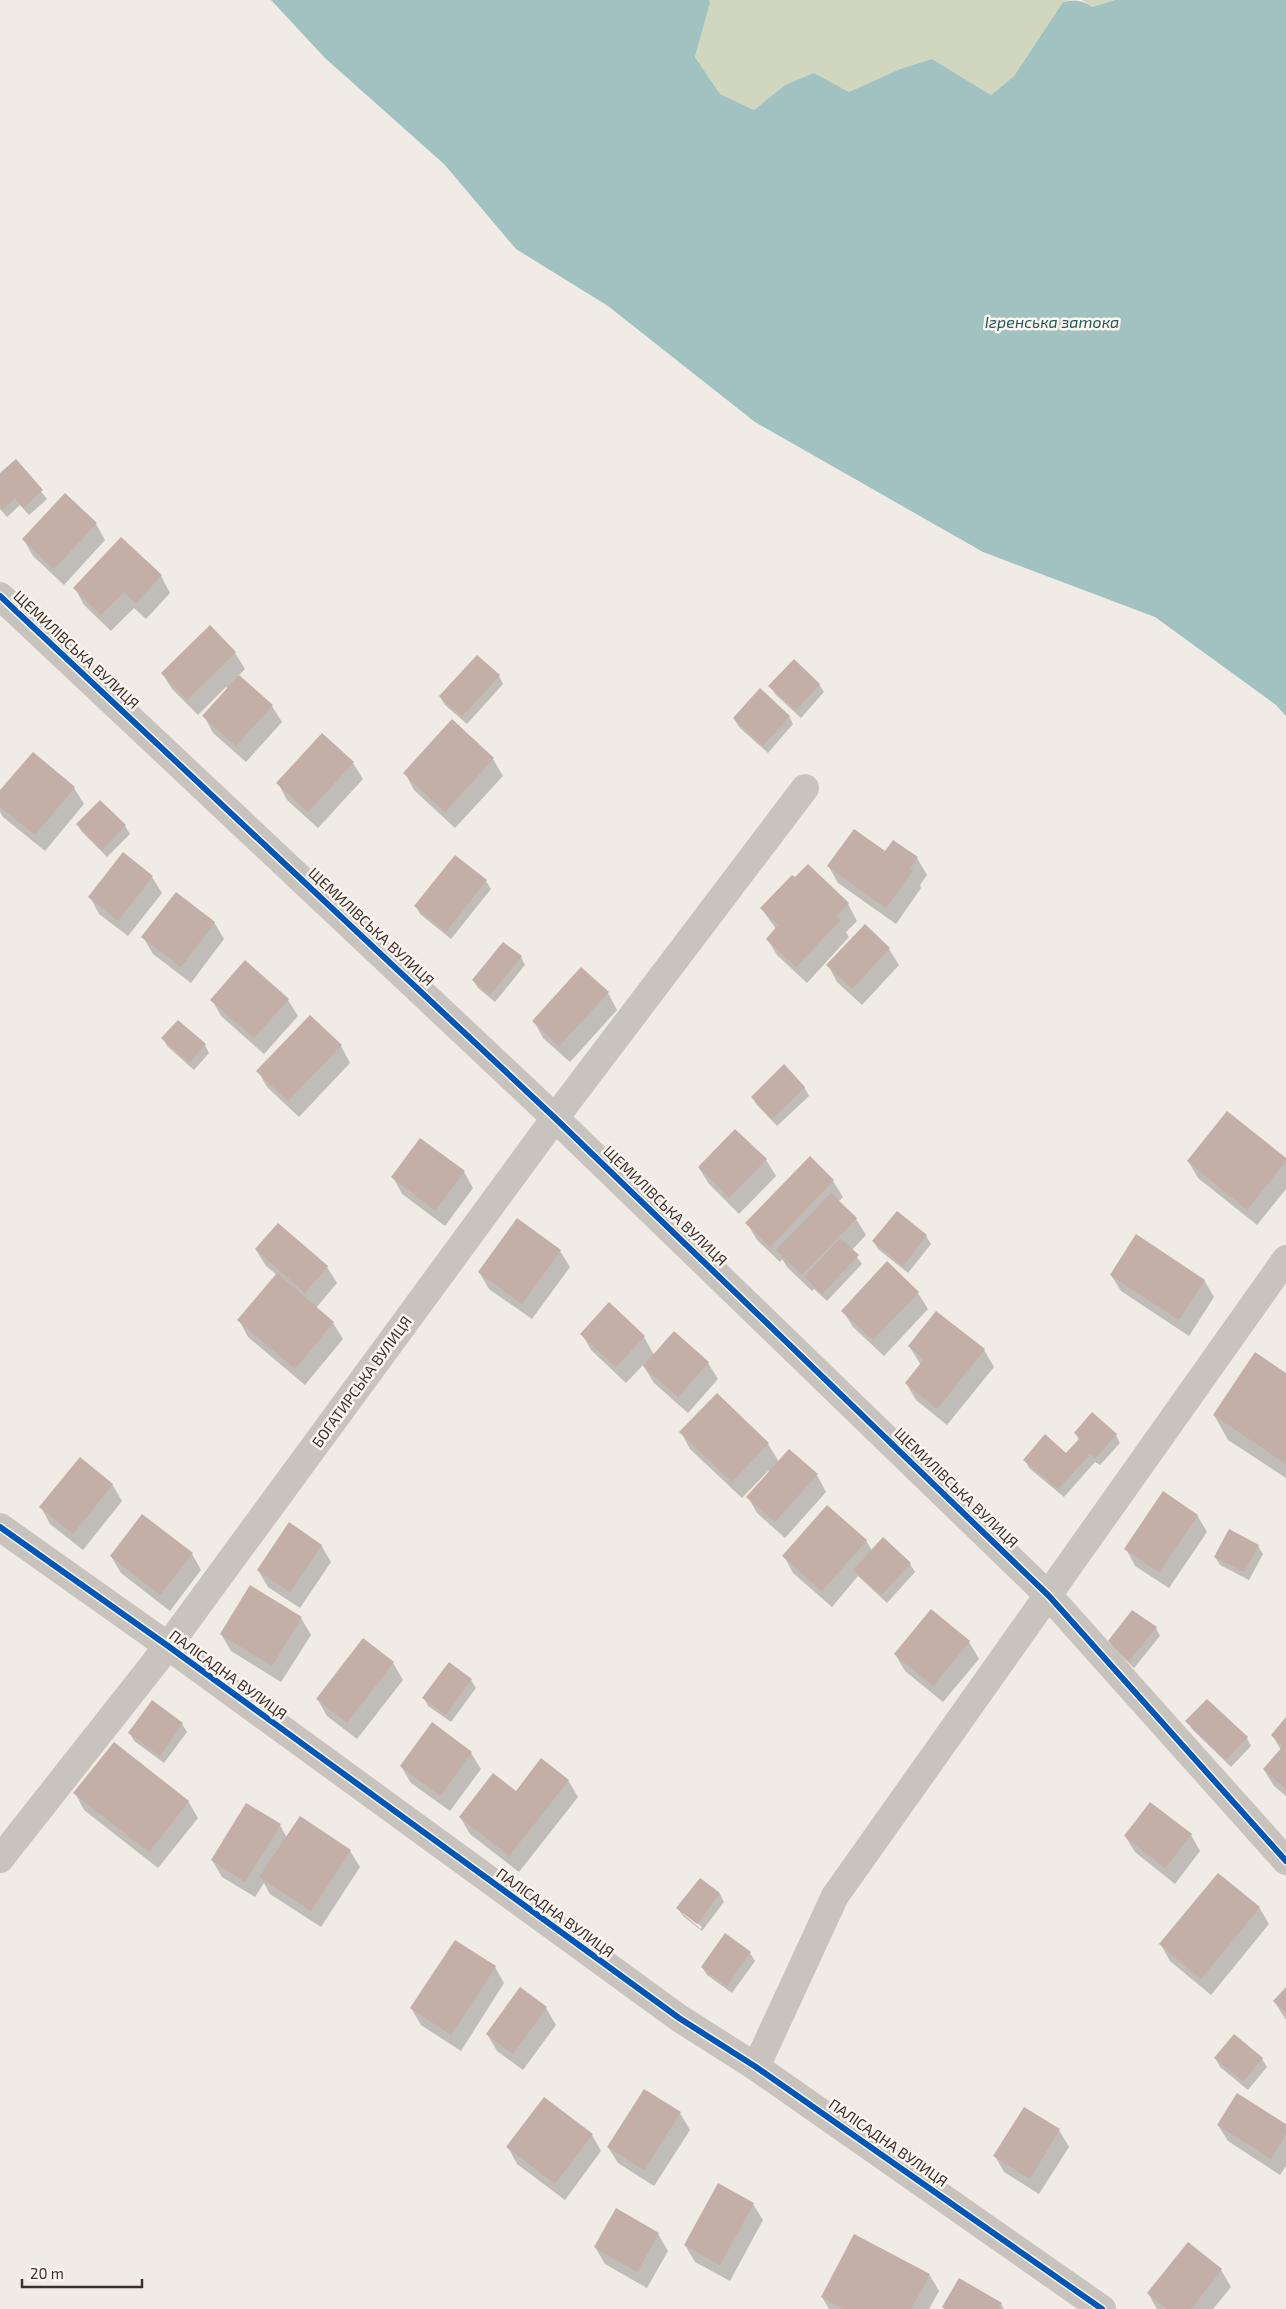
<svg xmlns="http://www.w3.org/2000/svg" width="1286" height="2309" viewBox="0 0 1286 2309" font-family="'Exo 2',sans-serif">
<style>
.green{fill:#d1d6bf}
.water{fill:#a1c2c1}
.shadow{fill:#0003;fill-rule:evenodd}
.building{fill:#c3afa7}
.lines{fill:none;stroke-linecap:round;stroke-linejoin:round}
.minor{stroke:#c9c3be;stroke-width:28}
.cycleway-casing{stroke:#fbf5ee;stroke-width:9}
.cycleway{stroke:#0057b8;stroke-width:6}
.labels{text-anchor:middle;stroke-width:5;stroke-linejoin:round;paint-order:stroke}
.street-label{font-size:15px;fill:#3b302b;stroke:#fbf5ee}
.water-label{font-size:16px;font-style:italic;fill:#1f5a5e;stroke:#fbf5ee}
</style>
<rect width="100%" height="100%" fill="#f0ebe5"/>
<g class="green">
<path d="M709 0H1070L1063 2 1014 76 991 95 932 59 900 69 849 92 814 74 785 85 754 110 720 94 695 57 710 3Z"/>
<path d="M1082 0H1115L1092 7Z"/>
</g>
<path class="water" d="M271 0H709L710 3 695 57 720 94 754 110 785 85 814 73 849 92 900 69 932 59 991 95 1014 76 1063 2C1075 0 1082 0 1092 7L1115 0H1286V716L1276 705 1155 617 983 552 755 422 608 306 516 249 444 164 325 58Z"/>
<g class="shadow">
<path d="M16 461 47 499 29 515 20 505 7 517 0 509V475Z"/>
<path d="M96 524 105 540 64 585 33 556 24 540Z"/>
<path d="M161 576 170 593 146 619 134 608 111 631 84 605 75 588Z"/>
<path d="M210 627 235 653 245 669 238 676 272 706 282 722 246 762 213 733 204 716 228 689 226 687 198 715 172 689 162 673Z"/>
<path d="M499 676 503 684 467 724 445 705 440 697Z"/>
<path d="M819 684 824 692 801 718 775 694 770 686Z"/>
<path d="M789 716 793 724 768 753 739 727 734 719Z"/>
<path d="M452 721 493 759 503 776 455 828 414 790 405 773Z"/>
<path d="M353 763 363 779 318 828 287 800 278 783Z"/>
<path d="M74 788 84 804 45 851 3 817 0 812V792Z"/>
<path d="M100 802 125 826 130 834 107 857 82 832 77 824Z"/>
<path d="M893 842 917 858 927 875 920 885 921 888 896 924 838 883 829 867 885 852Z"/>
<path d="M455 857 486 881 491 889 451 939 420 914 416 906Z"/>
<path d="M152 877 162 893 128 936 99 914 90 897Z"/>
<path d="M848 904 857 921 846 932 849 937 807 983 777 955 767 939 776 929 761 908Z"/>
<path d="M214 922 224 939 191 983 153 954 143 937Z"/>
<path d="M865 925 889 949 899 965 862 1005 837 982 828 965Z"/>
<path d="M521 957 525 965 495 1002 478 988 473 980Z"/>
<path d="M608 993 617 1010 570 1062 543 1038 534 1021Z"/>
<path d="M212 1000H288L298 1016 264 1054 221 1016Z"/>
<path d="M310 1017 341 1046 350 1063 299 1117 267 1087 258 1071Z"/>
<path d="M163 1038 205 1045 209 1053 194 1070 167 1046Z"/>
<path d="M804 1087 809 1096 777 1126 757 1105 752 1097Z"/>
<path d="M766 1160 776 1176 739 1214 709 1184 699 1168Z"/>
<path d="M1286 1160V1189L1257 1225 1198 1178 1188 1161Z"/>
<path d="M464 1172 473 1188 445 1226 402 1194 393 1177Z"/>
<path d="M833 1181 843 1197 838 1202 856 1219 866 1235 852 1250 862 1264 827 1301 814 1289 812 1291 787 1267 782 1259 780 1262 757 1240 747 1223Z"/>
<path d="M897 1213 926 1236 931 1244 908 1273 878 1249 873 1241Z"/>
<path d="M278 1225 327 1267 337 1283 316 1308 333 1323 343 1339 305 1385 248 1337 239 1320 277 1275 266 1266 256 1250Z"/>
<path d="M560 1251 570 1267 532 1319 489 1289 479 1272Z"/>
<path d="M887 1263 918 1293 928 1309 884 1356 853 1327 843 1311Z"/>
<path d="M1111 1275 1204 1280 1214 1297 1189 1336 1121 1291Z"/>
<path d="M609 1304 644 1337 654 1355 708 1363 718 1379 688 1413 654 1383 643 1365 626 1383 591 1350 582 1334Z"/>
<path d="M936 1312 984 1350 994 1367 947 1425 916 1400 906 1383 921 1365 909 1346Z"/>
<path d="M1286 1374V1478L1228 1440 1214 1415Z"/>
<path d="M717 1395 768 1444 779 1462 817 1475 826 1492 785 1538 757 1513 748 1497 770 1472 768 1471 742 1498 690 1449 681 1432Z"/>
<path d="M1075 1433 1116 1435 1120 1443 1100 1465 1095 1462 1064 1497 1029 1468 1025 1460 1066 1455 1079 1440Z"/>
<path d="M112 1484 122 1501 83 1550 50 1524 41 1507Z"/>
<path d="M1197 1515 1207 1532 1169 1588 1135 1566 1126 1549Z"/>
<path d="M866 1540 872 1551 910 1564 915 1572 887 1603 858 1576 832 1607 793 1573 784 1556Z"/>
<path d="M321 1545 331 1562 300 1608 268 1587 258 1570Z"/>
<path d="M1258 1546 1263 1554 1249 1580 1220 1565 1215 1557Z"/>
<path d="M192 1554 201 1570 170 1611 121 1573 111 1556Z"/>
<path d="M251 1587 301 1618 311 1635 281 1682 231 1651 221 1634Z"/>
<path d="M931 1611 969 1642 979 1659 943 1702 905 1671 895 1654Z"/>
<path d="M1156 1628 1160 1636 1134 1668 1114 1649 1109 1641Z"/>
<path d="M364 1640 393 1663 403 1680 357 1739 327 1716 318 1700Z"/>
<path d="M471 1680 476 1688 451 1722 428 1706 424 1698Z"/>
<path d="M1286 1719V1796L1274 1786 1264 1770 1281 1750 1272 1735Z"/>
<path d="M1187 1721 1247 1738 1251 1746 1231 1767 1192 1729Z"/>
<path d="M182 1724 187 1732 164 1763 134 1741 130 1733Z"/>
<path d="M471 1753 481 1769 450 1811 411 1783 401 1766Z"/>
<path d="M568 1780 578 1797 519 1872 470 1834 460 1817 517 1793Z"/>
<path d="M75 1793 188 1801 198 1818 158 1868 84 1810Z"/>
<path d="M280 1825 287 1838 350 1851 360 1867 321 1927 270 1894 264 1883 255 1897 222 1877 212 1860Z"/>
<path d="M1191 1835 1200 1851 1175 1884 1135 1852 1125 1836Z"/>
<path d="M700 1879 720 1894 724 1902 702 1931 683 1916 678 1908ZM683 1911 702 1927 701 1929 683 1914Z"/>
<path d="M1259 1907 1269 1924 1211 1995 1170 1961 1161 1945Z"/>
<path d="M750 1953 755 1961 732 1993 707 1975 702 1967Z"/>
<path d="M495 1967 504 1983 461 2051 421 2025 411 2008Z"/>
<path d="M520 1989 546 2008 556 2025 523 2070 497 2051 487 2034Z"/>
<path d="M1286 1989V2020L1274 2001Z"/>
<path d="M1234 2036 1262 2059 1267 2067 1248 2090 1220 2067 1216 2059Z"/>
<path d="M680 2113 690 2130 654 2186 618 2163 608 2147Z"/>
<path d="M1218 2125 1286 2126V2166L1280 2175 1228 2141Z"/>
<path d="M1059 2130 1069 2147 1039 2194 1004 2172 995 2156Z"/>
<path d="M592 2135 601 2151 565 2200 517 2164 508 2147Z"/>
<path d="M753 2204 763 2220 730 2281 695 2262 685 2245Z"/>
<path d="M658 2234 668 2251 647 2288 605 2264 595 2247Z"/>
<path d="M1188 2244 1221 2270 1231 2287 1213 2309H1157L1148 2293Z"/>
<path d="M929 2274 939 2291 929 2309H829L822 2297Z"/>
<path d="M1001 2304 1004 2309H945L944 2307Z"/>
</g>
<g class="building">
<path d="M16 459 43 490 23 508 15 498 2 510 0 508V473Z"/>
<path d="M65 493 97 523 54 569 22 539Z"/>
<path d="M121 537 162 575 136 603 124 592 101 615 73 588Z"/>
<path d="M210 625 236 652 187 700 161 673Z"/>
<path d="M477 655 500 675 462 717 439 696Z"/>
<path d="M794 659 820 684 796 710 768 686Z"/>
<path d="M239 675 273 705 236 746 202 716Z"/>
<path d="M760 688 790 716 763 746 733 718Z"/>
<path d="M452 719 494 758 445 812 403 773Z"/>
<path d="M322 733 354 762 308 812 276 783Z"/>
<path d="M33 752 75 787 35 835 0 807V790Z"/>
<path d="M100 800 126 825 102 850 76 824Z"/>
<path d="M854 829 885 851 893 840 918 857 910 869 913 870 886 908 827 866Z"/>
<path d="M123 852 153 876 118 921 88 897Z"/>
<path d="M455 855 487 880 446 932 414 906Z"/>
<path d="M808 864 849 903 836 916 841 920 796 967 766 939 778 925 760 908 792 875 795 877Z"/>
<path d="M176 892 215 922 181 967 141 937Z"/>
<path d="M865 924 890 948 852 989 826 965Z"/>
<path d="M503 942 522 956 490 995 472 980Z"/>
<path d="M245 960 289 999 254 1038 210 1000Z"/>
<path d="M581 967 609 992 559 1046 532 1021Z"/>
<path d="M310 1015 342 1045 288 1101 256 1071Z"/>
<path d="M178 1020 206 1044 189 1063 161 1038Z"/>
<path d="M784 1064 805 1087 772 1119 751 1097Z"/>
<path d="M1227 1111 1286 1158V1161L1247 1210 1187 1161Z"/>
<path d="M735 1129 767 1159 729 1198 698 1167Z"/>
<path d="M420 1138 465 1171 435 1210 391 1177Z"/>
<path d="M810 1156 834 1180 770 1247 745 1223Z"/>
<path d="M831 1193 857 1218 802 1275 776 1250Z"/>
<path d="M897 1211 927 1235 903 1266 872 1241Z"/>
<path d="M517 1218 561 1250 522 1304 478 1272Z"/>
<path d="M278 1223 328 1266 305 1293 255 1249Z"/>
<path d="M1136 1234 1205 1280 1179 1320 1110 1275Z"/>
<path d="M840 1238 859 1255 822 1294 804 1277Z"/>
<path d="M887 1261 919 1292 873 1340 841 1311Z"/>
<path d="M277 1273 334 1322 295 1369 237 1320Z"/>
<path d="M609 1302 645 1336 616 1367 580 1334Z"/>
<path d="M936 1311 985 1349 937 1409 905 1383 924 1359 908 1346Z"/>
<path d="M674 1331 709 1362 678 1397 643 1366Z"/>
<path d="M1255 1352 1286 1373V1464L1213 1415Z"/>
<path d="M717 1393 769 1443 732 1482 679 1432Z"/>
<path d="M1092 1412 1117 1434 1095 1458 1090 1454 1058 1489 1023 1460 1045 1434 1066 1453 1080 1438 1074 1433Z"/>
<path d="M789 1449 818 1474 775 1522 746 1497Z"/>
<path d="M80 1457 113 1484 73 1534 39 1507Z"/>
<path d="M1163 1491 1198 1515 1159 1572 1124 1549Z"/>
<path d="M827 1505 867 1540 822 1591 782 1556Z"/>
<path d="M142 1514 193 1553 160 1595 110 1556Z"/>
<path d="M289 1522 322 1545 290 1592 257 1570Z"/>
<path d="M1229 1529 1259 1545 1244 1572 1214 1557Z"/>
<path d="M883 1537 911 1563 881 1595 853 1570Z"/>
<path d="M250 1585 302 1617 272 1666 220 1634Z"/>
<path d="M931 1609 970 1641 933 1686 894 1654Z"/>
<path d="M1132 1610 1157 1627 1129 1661 1108 1641Z"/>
<path d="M363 1638 394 1662 347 1723 316 1699Z"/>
<path d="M449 1662 472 1679 446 1715 422 1698Z"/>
<path d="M1207 1699 1248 1737 1226 1760 1185 1721Z"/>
<path d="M152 1700 183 1723 160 1756 128 1733Z"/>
<path d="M1286 1717V1789L1263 1769 1283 1746 1271 1735Z"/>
<path d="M432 1722 472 1752 440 1796 400 1766Z"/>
<path d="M114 1742 189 1801 149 1852 73 1793Z"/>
<path d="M541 1758 569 1780 509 1856 459 1817 493 1773 516 1791Z"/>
<path d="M1150 1802 1192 1834 1165 1868 1124 1836Z"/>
<path d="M246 1803 281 1824 245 1882 211 1860Z"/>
<path d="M300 1816 351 1850 311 1911 259 1877Z"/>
<path d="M1218 1873 1260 1907 1201 1979 1159 1944Z"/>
<path d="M700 1878 720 1893 697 1924 676 1908Z"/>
<path d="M725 1933 751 1952 727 1986 701 1967Z"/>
<path d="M455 1940 496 1966 451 2035 410 2008Z"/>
<path d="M520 1987 547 2007 513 2054 486 2034Z"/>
<path d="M1286 1987V2013L1273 2001Z"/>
<path d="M1234 2034 1263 2058 1243 2082 1214 2058Z"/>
<path d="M644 2089 681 2112 644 2170 607 2147Z"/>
<path d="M1237 2093 1286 2124V2134L1271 2159 1217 2125Z"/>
<path d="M544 2097 593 2134 555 2184 506 2147Z"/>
<path d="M1024 2107 1060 2129 1030 2179 993 2156Z"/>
<path d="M718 2183 754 2203 720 2265 684 2245Z"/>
<path d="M616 2208 659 2233 637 2272 594 2247Z"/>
<path d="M854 2234 930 2274 911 2309H844L821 2297Z"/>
<path d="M1188 2242 1222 2269 1191 2309H1167L1147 2293Z"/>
<path d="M959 2278 1002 2303 998 2309H945L942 2307Z"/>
</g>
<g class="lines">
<g class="minor">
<path d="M0 596 555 1118 1049 1596 1286 1861"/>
<path d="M0 1527 168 1646 679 2018 756 2067 1102 2309"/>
<path d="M0 1859 168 1646 555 1118 805 788"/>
<path d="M756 2067 835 1896 1286 1259"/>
</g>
<g class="cycleway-casing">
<g id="cycleway">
<path d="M0 596 555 1118 1049 1596 1286 1861"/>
<path d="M0 1527 168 1646 679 2018 756 2067 1102 2309"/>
</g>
</g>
<use href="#cycleway" class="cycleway"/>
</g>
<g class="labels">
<g class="street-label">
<text transform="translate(76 650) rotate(43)" y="5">ЩЕМИЛІВСЬКА ВУЛИЦЯ</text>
<text transform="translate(371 927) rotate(43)" y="5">ЩЕМИЛІВСЬКА ВУЛИЦЯ</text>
<text transform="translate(665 1206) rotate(44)" y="5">ЩЕМИЛІВСЬКА ВУЛИЦЯ</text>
<text transform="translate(362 1382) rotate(-54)" y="5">БОГАТИРСЬКА ВУЛИЦЯ</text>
<text transform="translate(956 1488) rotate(44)" y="5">ЩЕМИЛІВСЬКА ВУЛИЦЯ</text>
<text transform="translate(228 1675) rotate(36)" y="5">ПАЛІСАДНА ВУЛИЦЯ</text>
<text transform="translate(555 1913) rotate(36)" y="5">ПАЛІСАДНА ВУЛИЦЯ</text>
<text transform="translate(888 2143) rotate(35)" y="5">ПАЛІСАДНА ВУЛИЦЯ</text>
</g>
<g class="water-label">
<text x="1052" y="328">Ігренська затока</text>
</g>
</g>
<path d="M22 2279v8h120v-8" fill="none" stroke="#3b302b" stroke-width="2.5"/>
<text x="30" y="2279" font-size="15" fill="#3b302b" stroke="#fbf5ee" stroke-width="4" paint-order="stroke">20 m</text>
</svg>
